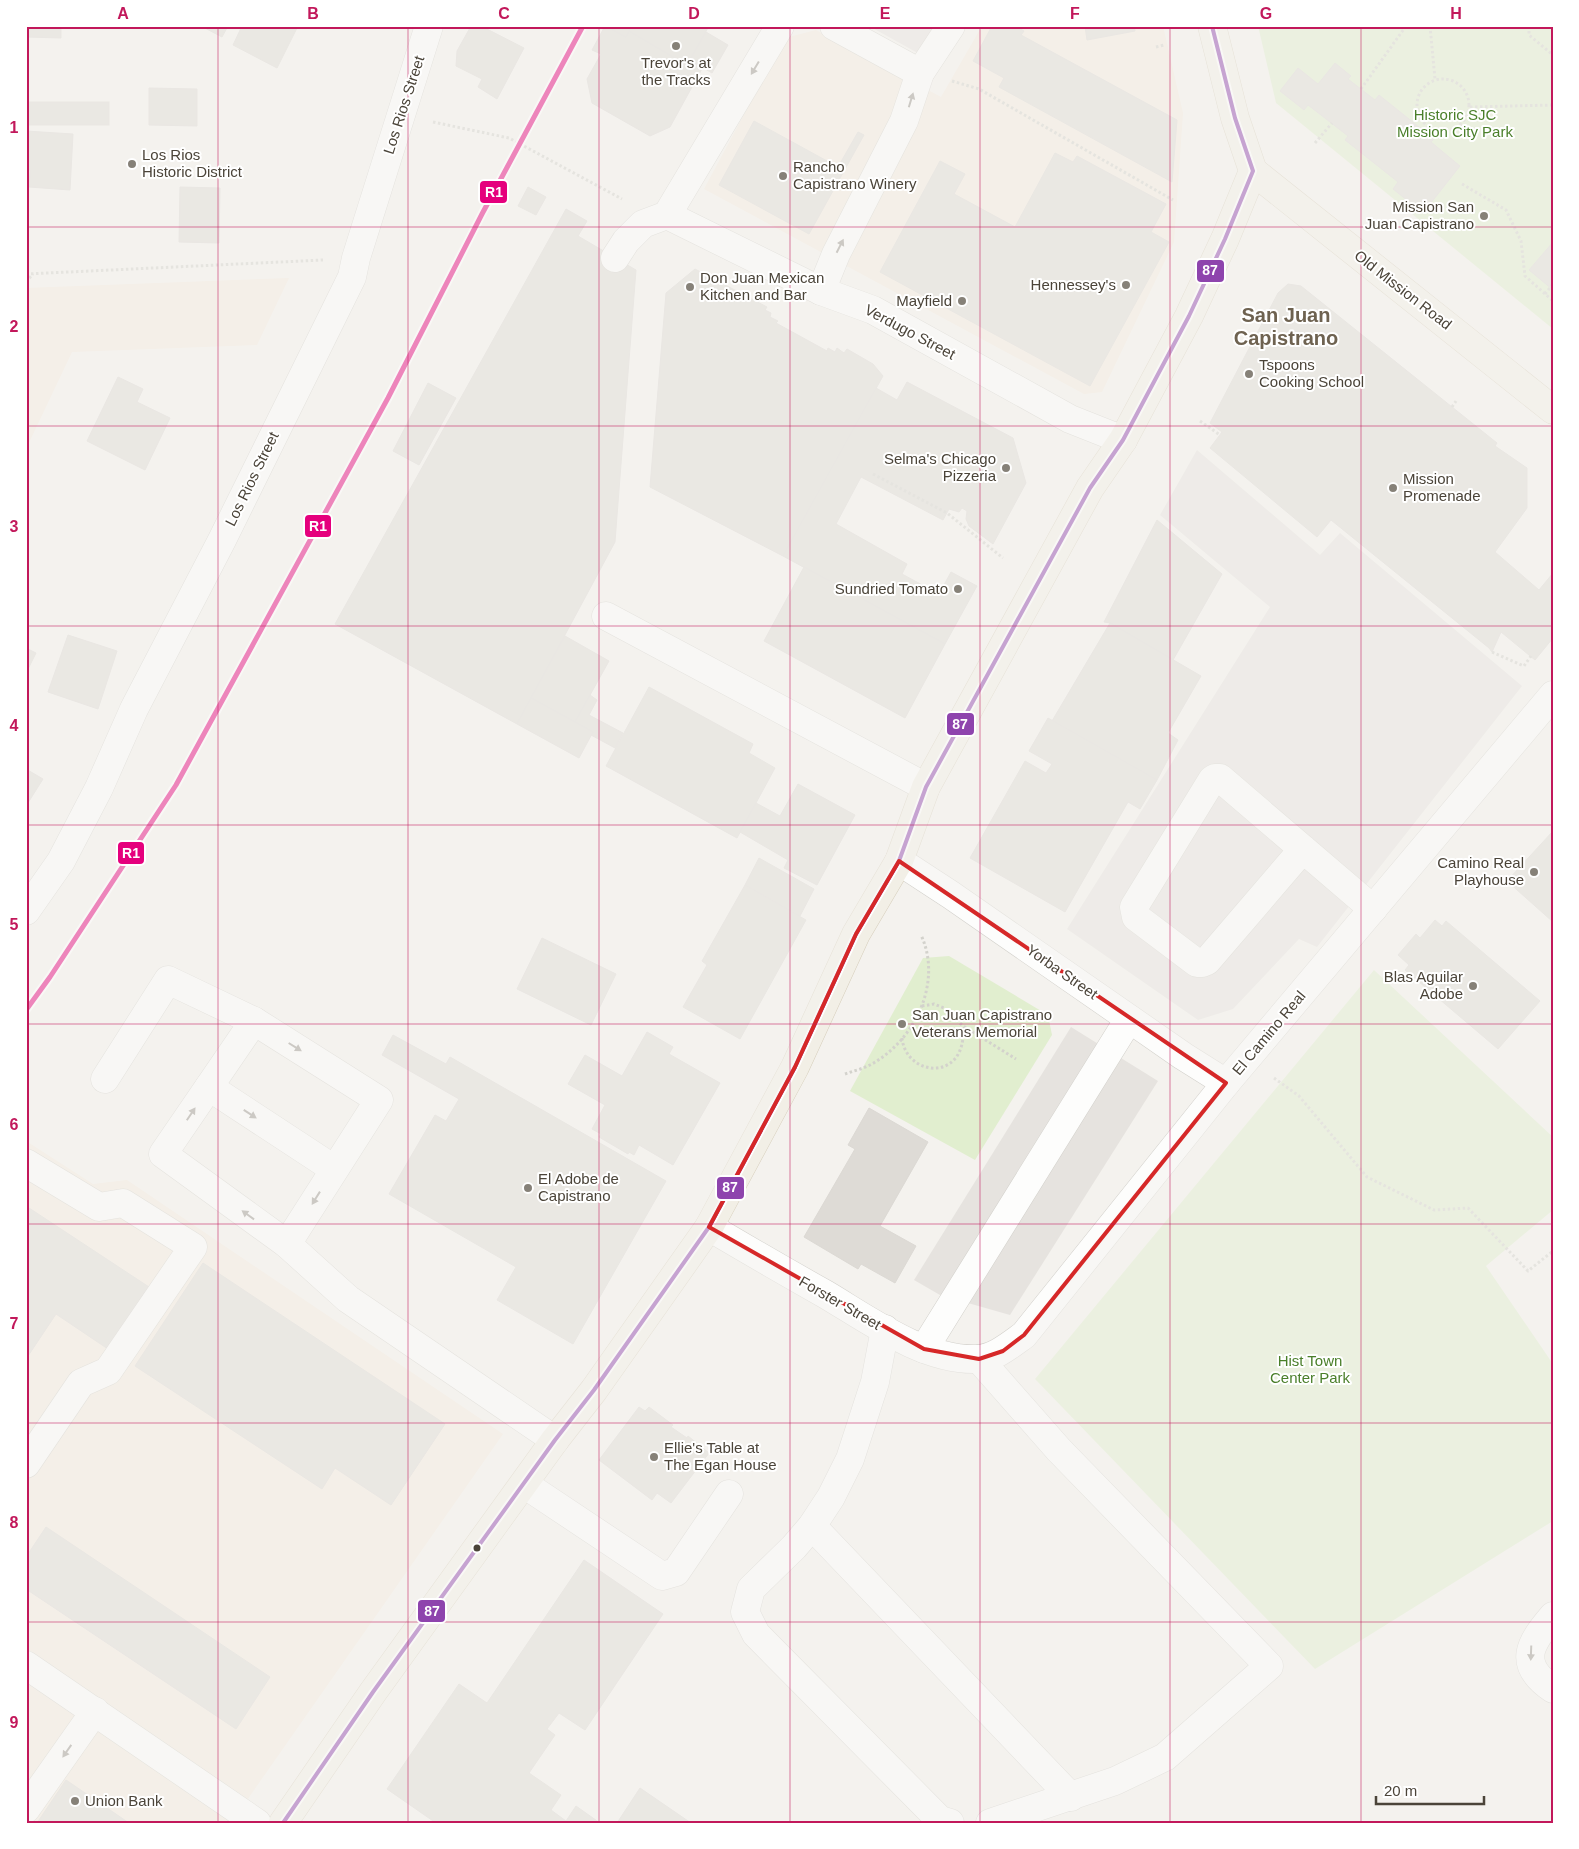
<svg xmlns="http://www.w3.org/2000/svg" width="1579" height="1849" viewBox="0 0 1579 1849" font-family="Arial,sans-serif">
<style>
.commercial{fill:#f3ebdf}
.green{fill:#e1eecf}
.parking{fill:#e6e3df}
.building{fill:#dedbd6;stroke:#dcd9d4}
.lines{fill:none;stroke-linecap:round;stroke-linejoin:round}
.minor-casing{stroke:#d2d0cb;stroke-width:29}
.major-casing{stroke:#d6cebb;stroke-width:29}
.path{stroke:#d3d2cc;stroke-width:3;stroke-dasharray:2.5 2.5;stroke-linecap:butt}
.minor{stroke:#fdfdfc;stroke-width:28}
.major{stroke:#f2efe6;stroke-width:28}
.bus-1-casing{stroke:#fff;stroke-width:8}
.bus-1{stroke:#8e44ad;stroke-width:4}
.rail-1-casing{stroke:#fff;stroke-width:9}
.rail-1{stroke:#e5007d;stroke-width:5}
.oneway{fill:#9b9791}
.marked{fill:none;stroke:#d62828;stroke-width:4;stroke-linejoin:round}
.grid{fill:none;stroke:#c2185b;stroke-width:1;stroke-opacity:0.55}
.poi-dot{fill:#868178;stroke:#fff;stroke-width:2}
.bus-dot{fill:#4b4439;stroke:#fff;stroke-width:2}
.labels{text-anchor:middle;stroke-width:4;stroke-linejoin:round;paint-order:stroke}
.poi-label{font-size:15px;fill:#4b4439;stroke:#fff;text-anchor:start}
.street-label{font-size:15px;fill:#4b4439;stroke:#fff}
.park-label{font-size:15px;fill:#4a7f2a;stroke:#fff}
.district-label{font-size:20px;font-weight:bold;fill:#6e6250;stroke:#fff}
.line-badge{stroke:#fff;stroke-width:2}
.badge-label{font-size:14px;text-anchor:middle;font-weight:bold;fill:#fff}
.neatline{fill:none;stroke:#c2185b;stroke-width:2}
.grid-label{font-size:16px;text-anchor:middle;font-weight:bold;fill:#c2185b}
</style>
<rect width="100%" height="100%" fill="#f4f2ee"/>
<g class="commercial">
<path d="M982 26H1163L1183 113 1174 242 1102 392 1084 394 704 189 785 38 816 30 941 97Z"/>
<path d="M289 278 257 345 72 352 26 449V288Z"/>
<path d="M26 1141 93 1184 127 1180 503 1434 231 1823H26Z"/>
</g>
<g class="green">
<path d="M1258 26H1553V329L1276 103Z"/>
<path d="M949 956 1048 1015 1052 1035 975 1160 850 1091 923 958Z"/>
<path d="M1374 970 1553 1137V1210L1486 1266 1553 1364V1521L1315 1669 1035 1379Z"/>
</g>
<g class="parking">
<path d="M869 26H955L934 62Z"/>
<path d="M1197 450 1320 555 1340 533 1522 686 1317 947 1299 939 1233 1009 1198 1020 1067 929 1270 607 1160 515Z"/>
<path d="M1071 1027 1158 1081 1010 1315 940 1295 914 1280Z"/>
</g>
<g class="building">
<path d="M26 26H61V38L26 37Z"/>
<path d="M201 26H228L222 37Z"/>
<path d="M242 26H298L277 68 233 45Z"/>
<path d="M471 26H481L524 48 497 99 478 87 482 79 456 66 457 51Z"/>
<path d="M605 26 626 37 629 31 687 65 690 60 703 67 670 127 650 136 592 103 587 79 601 54 592 50Z"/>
<path d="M606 26H632L626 37Z"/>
<path d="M632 26H709L687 65 629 31Z"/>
<path d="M992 26H1015L1024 31 1021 35 1177 120 1172 182 999 87 1004 78 973 61Z"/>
<path d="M1085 26H1134L1135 31 1087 40Z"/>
<path d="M706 32 728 45 712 73 690 60Z"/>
<path d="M1335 63 1351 76 1348 79 1375 100 1379 95 1434 139 1431 142 1460 166 1423 213 1393 189 1398 182 1345 140 1348 136 1308 105 1304 110 1280 91 1298 68 1318 84Z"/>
<path d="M149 88 197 89V126L149 125Z"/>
<rect x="26" y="102" width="83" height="23"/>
<path d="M754 121 838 167 858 132 864 135 809 234 719 185Z"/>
<path d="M26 131 73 134 70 190 29 187 30 170H26Z"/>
<path d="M1055 153 1073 162 1077 156 1166 204 1151 232 1169 242 1090 386 880 272 940 161 965 174 954 194 1015 227Z"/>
<path d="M180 187 220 188 219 243 179 242Z"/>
<path d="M528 187 546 197 536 215 518 206Z"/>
<path d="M566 209 587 221 578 236 636 270 615 542 517 724 335 624Z"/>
<path d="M1553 242V290L1529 270Z"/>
<path d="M695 269 767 307 765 310 771 313 770 317 778 321 776 323 827 351 828 348 835 352 837 348 844 353 847 349 873 364 883 376 783 556 650 487 666 293Z"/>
<path d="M1288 284 1301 286 1497 443 1495 446 1527 468V508L1495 552 1539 590 1553 573V638L1535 660 1501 632 1492 652 1489 648 1331 520 1317 537 1210 448 1222 432 1210 423 1278 293Z"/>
<path d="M118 377 143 389 137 402 170 418 145 470 87 441Z"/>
<path d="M907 382 1013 438 1026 483 993 544 969 526 966 519 967 511 962 508 959 512 949 509 943 520 861 477 836 524 907 564 902 574 939 594 951 572 977 586 945 644 783 556 876 388 897 400Z"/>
<path d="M428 383 456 398 419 465 393 451Z"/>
<path d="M1157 520 1222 574 1173 660 1110 623 1104 622Z"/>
<path d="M804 567 945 644 905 718 764 641Z"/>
<path d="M1110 623 1201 676 1168 733 1178 740 1157 780 1052 721Z"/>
<path d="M68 635 117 651 98 709 48 692Z"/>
<path d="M565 636 609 661 575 722 531 698Z"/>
<path d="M26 648 36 653 26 673Z"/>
<path d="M649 687 753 744 749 753 775 768 737 838 606 766Z"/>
<path d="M590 695 597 700 589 715 623 733 615 748 591 735 593 732 575 722Z"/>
<path d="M531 698 593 732 579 758 517 724Z"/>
<path d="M1048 718 1157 780 1140 809 1128 802 1065 912 970 858 1025 761 1046 773 1052 764 1029 751Z"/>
<path d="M26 769 43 779 26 806Z"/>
<path d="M798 784 855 815 817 885 784 868 788 860 740 832 756 803 780 816Z"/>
<path d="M1553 831V922L1507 881Z"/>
<path d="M759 858 814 889 800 916 745 885Z"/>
<path d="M745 885 806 920 740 1039 683 1007 707 965 702 961Z"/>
<path d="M1435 920 1442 926 1446 921 1540 1001 1498 1049 1405 970 1409 965 1398 955 1416 934 1420 938Z"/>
<path d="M542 938 616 974 591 1025 517 989Z"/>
<path d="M647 1032 673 1047 669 1054 720 1083 673 1165 639 1145 634 1155 629 1152 628 1154 599 1137 601 1134 592 1129 605 1105 568 1084 585 1055 622 1076Z"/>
<path d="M393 1035 446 1064 450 1057 666 1181 573 1344 497 1300 516 1267 389 1194 435 1115 446 1121 459 1099 382 1055Z"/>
<path d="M869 1108 928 1142 880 1226 916 1246 895 1283 861 1264 858 1269 804 1237 855 1149 848 1145Z"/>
<path d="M26 1206 149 1287 108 1349 56 1314 26 1359Z"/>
<path d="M203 1263 445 1424 391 1505 335 1468 322 1489 135 1366Z"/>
<path d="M639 1407 645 1411 649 1407 673 1425 671 1427 687 1438 688 1436 709 1453 671 1503 657 1493 652 1500 599 1460Z"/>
<path d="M46 1527 270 1677 236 1729 26 1589V1557Z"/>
<path d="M584 1560 663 1614 585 1730 559 1713 547 1729 555 1735 529 1773 561 1795 551 1810 566 1821 576 1806 600 1823H436L387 1789 459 1684 487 1703Z"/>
<path d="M66 1780 129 1823H37Z"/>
<path d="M640 1788 691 1823H617Z"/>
</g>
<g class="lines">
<g class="minor-casing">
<g id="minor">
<path d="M834 26 920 73"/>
<path d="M667 215 821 291 873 310 1070 419 1123 440"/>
<path d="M615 258 626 241 643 224 667 215 780 26"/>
<path d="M821 291 836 254 904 121 920 73 951 26"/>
<path d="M606 616 926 787"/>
<path d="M1303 849 1207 961 1202 963H1197L1136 917 1134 907 1212 780 1215 778H1220L1373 909"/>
<path d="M899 861 951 895 1183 1056 1226 1083"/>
<path d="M26 911 61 861 99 788 134 709 222 540 352 277 356 258 429 26"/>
<path d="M254 1021 163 1154 287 1244 348 1299 555 1440"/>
<path d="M105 1079 168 980 254 1021 379 1100 287 1244"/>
<path d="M209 1087 334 1169"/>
<path d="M26 1163 99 1207 123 1203 193 1247 108 1371 81 1383 26 1464"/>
<path d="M709 1227C748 1250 786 1272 825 1294 869 1320 924 1361 977 1359 995 1358 1010 1345 1024 1335L1226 1083 1553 695"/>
<path d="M885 1329 875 1382 850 1459 831 1497 812 1526 794 1547 751 1589 745 1612 756 1634 940 1820 950 1823"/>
<path d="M924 1349 1129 1019"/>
<path d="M979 1359 1059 1450 1269 1666 1165 1757 1115 1781 990 1823"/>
<path d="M524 1484 662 1576 676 1572 729 1494"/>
<path d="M812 1526 1071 1797"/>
<path d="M1553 1616C1530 1643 1516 1664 1553 1689"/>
<path d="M26 1665 257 1823"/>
<path d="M26 1809 95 1711"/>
</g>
</g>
<g class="major-casing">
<g id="major">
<path d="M1253 171 1553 410"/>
<path d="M283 1823 373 1692 555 1440 594 1390 709 1227 795 1067 856 934 899 861 926 787 1090 488 1123 440 1189 316 1225 239 1253 171 1235 118 1212 26"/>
</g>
</g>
<g class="path">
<path d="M1430 26 1435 79"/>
<path d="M1529 26V35L1553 55"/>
<path d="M1156 47 1164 45"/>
<circle cx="1443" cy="105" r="26"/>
<path d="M952 81 979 89 1173 200"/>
<path d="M1361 89 1406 26"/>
<path d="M1470 107 1553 105"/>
<path d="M433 122 509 138 622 199"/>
<path d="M1315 143 1332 123"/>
<path d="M1462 184 1506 210 1521 241 1525 276 1553 301"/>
<path d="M26 274 323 260"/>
<path d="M26 282 33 274"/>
<path d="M1545 294 1553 284"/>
<path d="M1452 407 1456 401"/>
<path d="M1200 421 1220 435"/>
<path d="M873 474 947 513 1003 558"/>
<path d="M1492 652 1524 666 1531 656"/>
<path d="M922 1006 934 1004 944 1008 963 1026 1016 1059"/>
<path d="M902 1038C906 1077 967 1083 963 1027"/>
<path d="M845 1074C853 1071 862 1069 870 1065 915 1041 943 982 921 935"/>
<path d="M1274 1078 1299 1096 1367 1177 1434 1210 1468 1208 1528 1271 1553 1251"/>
</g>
<use href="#minor" class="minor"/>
<use href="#major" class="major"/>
<g class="bus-1-casing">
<path id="bus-1" d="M283 1823 373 1692 555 1440 594 1390 709 1227 795 1067 856 934 899 861 926 787 1090 488 1123 440 1189 316 1225 239 1253 171 1235 118 1212 26"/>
</g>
<use href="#bus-1" class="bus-1"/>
<g class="rail-1-casing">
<path id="rail-1" d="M26 1010 50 977 176 785 388 398 482 214 583 26"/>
</g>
<use href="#rail-1" class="rail-1"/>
</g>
<defs><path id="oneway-solid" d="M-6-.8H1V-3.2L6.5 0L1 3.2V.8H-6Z" transform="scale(1.25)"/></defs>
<g class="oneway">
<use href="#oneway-solid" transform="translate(755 68) rotate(121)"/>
<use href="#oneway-solid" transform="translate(911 100) rotate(-73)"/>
<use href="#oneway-solid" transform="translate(840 246) rotate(-63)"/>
<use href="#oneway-solid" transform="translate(295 1047) rotate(32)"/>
<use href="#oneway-solid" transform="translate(191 1114) rotate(-56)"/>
<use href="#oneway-solid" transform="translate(250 1114) rotate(33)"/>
<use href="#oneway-solid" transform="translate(316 1198) rotate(122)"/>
<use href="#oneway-solid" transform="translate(248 1215) rotate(-144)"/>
<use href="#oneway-solid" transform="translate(1531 1653) rotate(92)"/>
<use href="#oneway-solid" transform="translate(67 1751) rotate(125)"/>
</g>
<path d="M0 0H1579V1849H0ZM899 861 1226 1083 1024 1335 1003 1351 979 1359 924 1349 709 1227 795 1067 856 934Z" fill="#f4f2ee" fill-opacity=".55" fill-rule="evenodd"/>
<path class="marked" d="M899 861 1226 1083 1024 1335 1003 1351 979 1359 924 1349 709 1227 795 1067 856 934Z"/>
<path class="grid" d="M218 26V1823M408 26V1823M599 26V1823M790 26V1823M980 26V1823M1170 26V1823M1361 26V1823M26 227H1553M26 426H1553M26 626H1553M26 825H1553M26 1024H1553M26 1224H1553M26 1423H1553M26 1622H1553"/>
<g class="poi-dot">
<circle cx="676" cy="46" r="5"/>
<circle cx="132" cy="164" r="5"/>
<circle cx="783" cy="176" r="5"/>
<circle cx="1484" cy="216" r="5"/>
<circle cx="1126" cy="285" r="5"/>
<circle cx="690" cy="287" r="5"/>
<circle cx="962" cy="301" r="5"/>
<circle cx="1249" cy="374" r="5"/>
<circle cx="1006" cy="468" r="5"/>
<circle cx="1393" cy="488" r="5"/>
<circle cx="958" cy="589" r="5"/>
<circle cx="1534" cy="872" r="5"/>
<circle cx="1473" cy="986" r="5"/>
<circle cx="902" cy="1024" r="5"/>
<circle cx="528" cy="1188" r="5"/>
<circle cx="654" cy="1457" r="5"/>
<circle cx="75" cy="1801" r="5"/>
</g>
<circle class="bus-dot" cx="477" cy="1548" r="4.5"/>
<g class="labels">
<g class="poi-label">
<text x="676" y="68" text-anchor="middle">Trevor's at<tspan x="676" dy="17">the Tracks</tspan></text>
<text x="142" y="160">Los Rios<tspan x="142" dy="17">Historic District</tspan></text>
<text x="793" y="172">Rancho<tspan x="793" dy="17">Capistrano Winery</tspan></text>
<text x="1474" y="212" text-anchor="end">Mission San<tspan x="1474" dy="17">Juan Capistrano</tspan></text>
<text x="700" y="283">Don Juan Mexican<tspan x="700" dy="17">Kitchen and Bar</tspan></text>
<text x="1116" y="290" text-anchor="end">Hennessey's</text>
<text x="952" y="306" text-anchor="end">Mayfield</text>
<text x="1259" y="370">Tspoons<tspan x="1259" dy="17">Cooking School</tspan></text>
<text x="996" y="464" text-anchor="end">Selma's Chicago<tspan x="996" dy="17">Pizzeria</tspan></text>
<text x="1403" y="484">Mission<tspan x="1403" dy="17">Promenade</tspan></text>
<text x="948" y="594" text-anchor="end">Sundried Tomato</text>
<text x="1524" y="868" text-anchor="end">Camino Real<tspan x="1524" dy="17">Playhouse</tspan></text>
<text x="1463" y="982" text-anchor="end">Blas Aguilar<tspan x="1463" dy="17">Adobe</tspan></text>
<text x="912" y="1020">San Juan Capistrano<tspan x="912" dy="17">Veterans Memorial</tspan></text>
<text x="538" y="1184">El Adobe de<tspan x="538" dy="17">Capistrano</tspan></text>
<text x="664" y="1453">Ellie's Table at<tspan x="664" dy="17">The Egan House</tspan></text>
<text x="85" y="1806">Union Bank</text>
</g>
<g class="street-label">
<text transform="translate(404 105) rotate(-72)" y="5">Los Rios Street</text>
<text transform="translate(1403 290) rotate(38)" y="5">Old Mission Road</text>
<text transform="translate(910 332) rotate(28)" y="5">Verdugo Street</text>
<text transform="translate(252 479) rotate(-64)" y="5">Los Rios Street</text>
<text transform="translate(1062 972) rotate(35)" y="5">Yorba Street</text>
<text transform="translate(1269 1033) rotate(-50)" y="5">El Camino Real</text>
<text transform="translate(840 1303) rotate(30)" y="5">Forster Street</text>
</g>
<g class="park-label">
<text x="1455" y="120">Historic SJC<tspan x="1455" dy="17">Mission City Park</tspan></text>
<text x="1310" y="1366">Hist Town<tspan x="1310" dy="17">Center Park</tspan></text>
</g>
<g class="district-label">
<text x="1286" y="322">San Juan<tspan x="1286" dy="23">Capistrano</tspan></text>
</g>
</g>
<g class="line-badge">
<rect x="479" y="180" width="29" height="24" rx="5" fill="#e5007d"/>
<rect x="1196" y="259" width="29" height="24" rx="5" fill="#8e44ad"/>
<rect x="304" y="514" width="28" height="24" rx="5" fill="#e5007d"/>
<rect x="946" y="712" width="29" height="24" rx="5" fill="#8e44ad"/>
<rect x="117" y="841" width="28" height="24" rx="5" fill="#e5007d"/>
<rect x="716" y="1176" width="29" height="24" rx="5" fill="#8e44ad"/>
<rect x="417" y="1599" width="29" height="24" rx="5" fill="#8e44ad"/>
</g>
<g class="badge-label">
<text x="494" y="197">R1</text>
<text x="1210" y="275">87</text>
<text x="318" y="531">R1</text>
<text x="960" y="729">87</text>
<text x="131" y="858">R1</text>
<text x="730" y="1192">87</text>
<text x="432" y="1616">87</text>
</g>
<rect width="1579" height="1849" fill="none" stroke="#ffffff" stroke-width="55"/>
<path d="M1376 1796v8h108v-8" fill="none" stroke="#4b4439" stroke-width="2.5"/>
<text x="1384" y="1796" font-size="15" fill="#4b4439" stroke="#ffffff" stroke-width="4" paint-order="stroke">20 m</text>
<rect x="28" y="28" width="1524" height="1794" class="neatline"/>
<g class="grid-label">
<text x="123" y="19">A</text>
<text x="313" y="19">B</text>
<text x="504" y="19">C</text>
<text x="694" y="19">D</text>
<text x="885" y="19">E</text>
<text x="1075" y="19">F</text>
<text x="1266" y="19">G</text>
<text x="1456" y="19">H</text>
<text x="14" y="133">1</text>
<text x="14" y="332">2</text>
<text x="14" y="532">3</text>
<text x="14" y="731">4</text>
<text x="14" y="930">5</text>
<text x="14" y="1130">6</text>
<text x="14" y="1329">7</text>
<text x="14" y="1528">8</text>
<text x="14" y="1728">9</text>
</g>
</svg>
